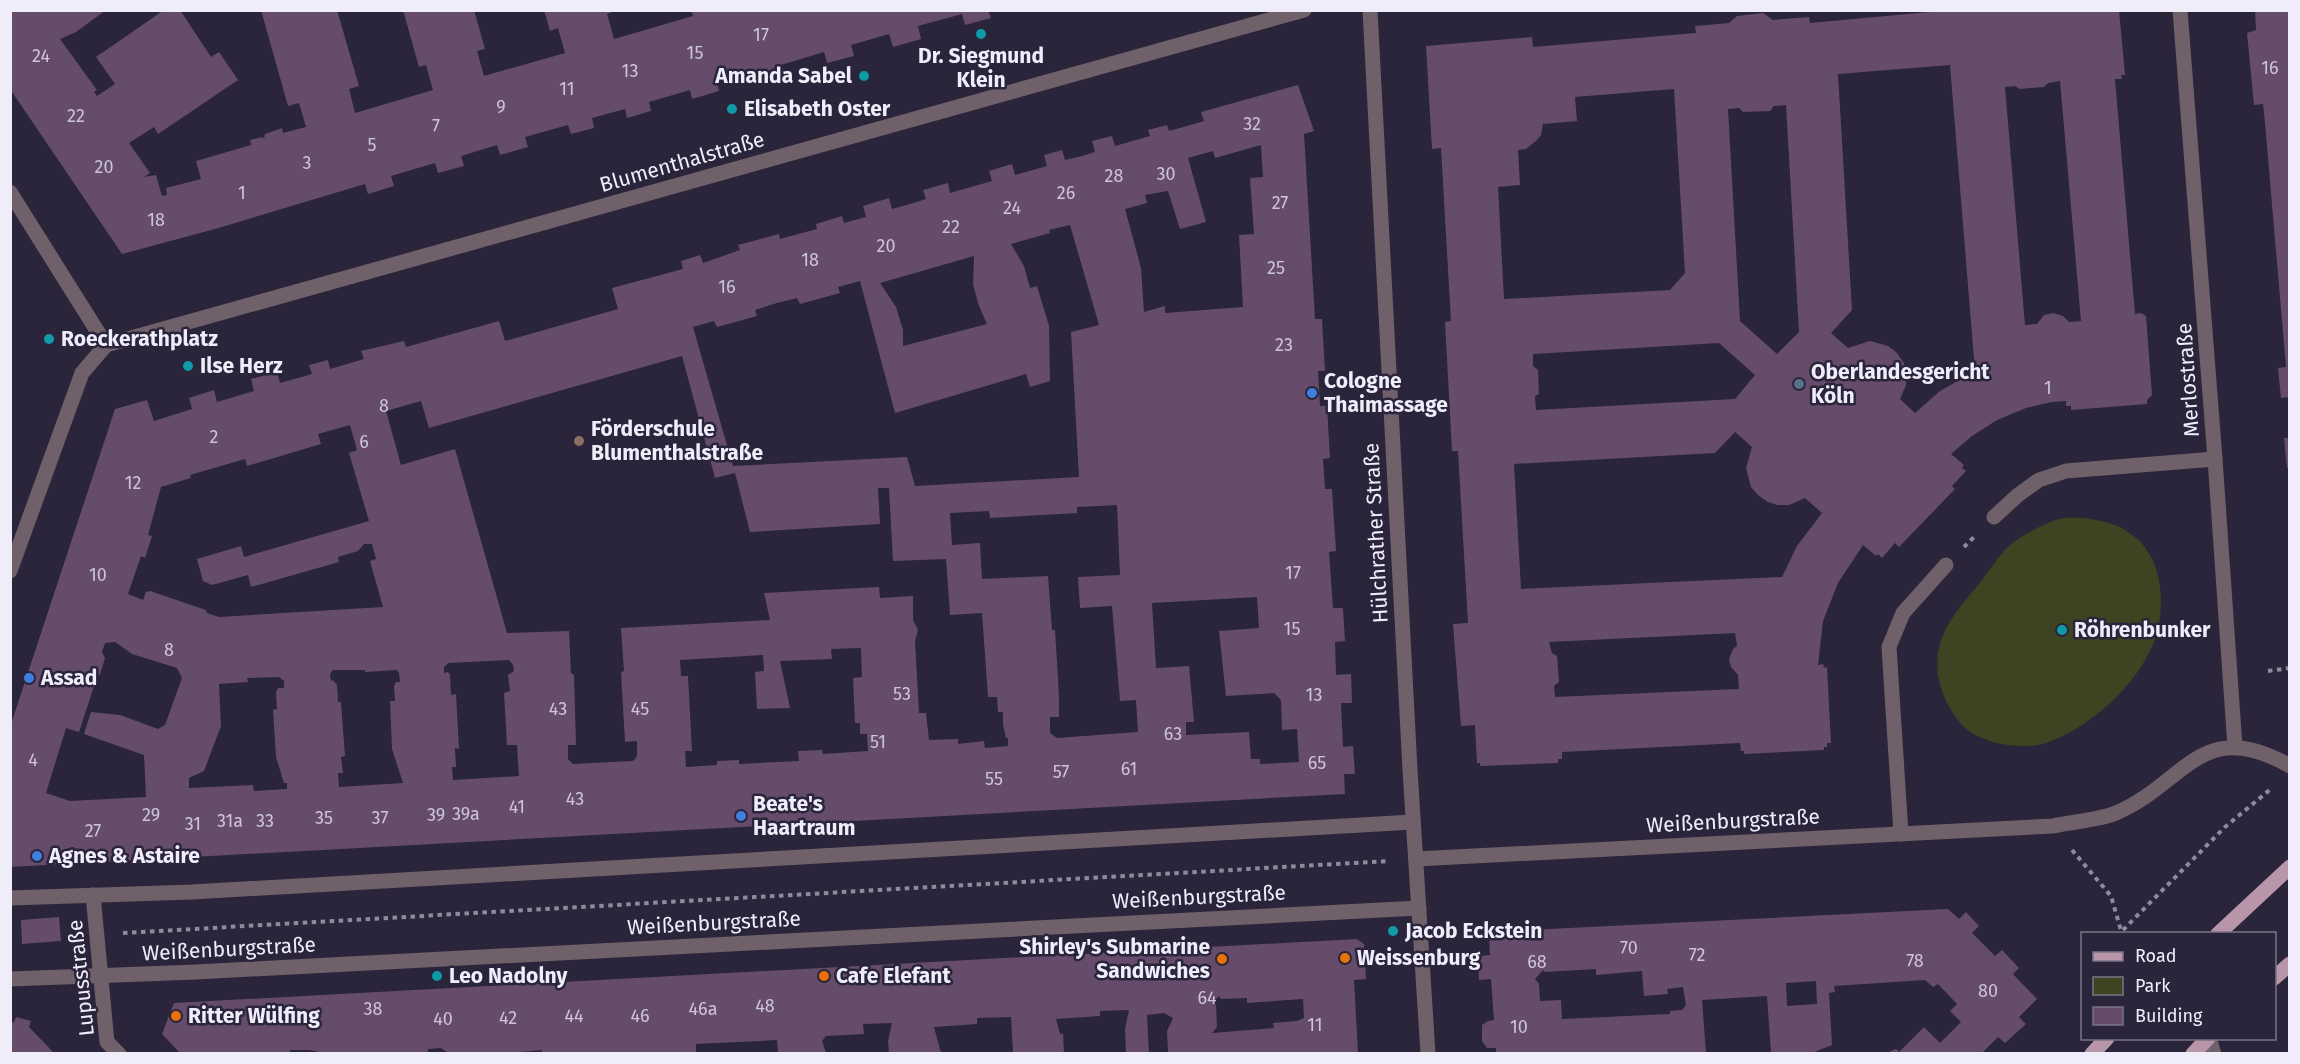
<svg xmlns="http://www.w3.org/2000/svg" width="2300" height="1064" viewBox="0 0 2300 1064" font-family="'Fira Sans',sans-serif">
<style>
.green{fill:#3c4421}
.building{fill:#654c6b;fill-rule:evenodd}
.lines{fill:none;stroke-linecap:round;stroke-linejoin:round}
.path{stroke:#8f8b9d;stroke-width:4;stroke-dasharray:4.5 4.5;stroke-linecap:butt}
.lane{stroke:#706069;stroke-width:15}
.street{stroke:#706069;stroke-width:15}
.primary{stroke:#b895a9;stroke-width:15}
.culture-dot{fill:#0f9aa8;stroke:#2a253a;stroke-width:2}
.service-dot{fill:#5c6f8a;stroke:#2a253a;stroke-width:2}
.shop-dot{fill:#3f7fe0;stroke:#2a253a;stroke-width:2}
.education-dot{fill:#8d6e63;stroke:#2a253a;stroke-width:2}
.food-dot{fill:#e8710a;stroke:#2a253a;stroke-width:2}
.labels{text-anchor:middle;stroke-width:5;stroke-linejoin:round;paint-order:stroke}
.number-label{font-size:18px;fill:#cdc5d7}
.poi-label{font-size:21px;font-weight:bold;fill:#f0edfb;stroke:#2a253a;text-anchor:start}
.street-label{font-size:21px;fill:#f0edfb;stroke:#2a253a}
</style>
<rect width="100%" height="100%" fill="#2a253a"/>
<path class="green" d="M2086 518C2100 521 2114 523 2125 530 2142 540 2152 554 2157 572 2163 593 2162 619 2155 639 2139 684 2090 728 2046 743 2031 748 2011 746 1996 743 1983 739 1970 734 1961 724 1949 710 1941 693 1938 675 1933 633 1958 610 1982 580 1992 567 2004 547 2018 539 2029 532 2046 523 2059 519 2067 517 2078 518 2086 518Z"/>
<g class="building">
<path d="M10 10H106L76 32 60 39 97 90 94 92 97 96 115 84 96 57 164 10H180L211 57 219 52 238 80 158 134 154 127 129 143 150 173 144 177 156 175 162 196 167 195 166 188 201 179 196 161 251 145 250 140 263 137 264 139 265 134 282 128 283 133 306 127 299 103 288 106 261 10H337L359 86 349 89 355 113 433 90 426 65 419 67 403 10H474L485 49 477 51 484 76 565 53 558 28 550 31 544 10H616L607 14 614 39 693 16 691 10H988L991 18 965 25 962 14 918 26 921 39 893 47 889 34 851 45 854 56 827 63 824 52 781 65 783 74 756 82 754 72 717 83 719 91 692 99 690 90 649 102 651 111 627 118 625 109 592 118 594 128 571 134 568 125 525 137 528 147 500 155 497 145 461 156 464 166 438 173 435 163 391 176 394 186 368 194 365 184 215 229 122 254 10 89Z"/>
<path d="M1951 10H2119L2125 75H2121L2122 79H2115L2135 314 2141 313 2146 316 2152 395 2147 400V404L2071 410V406H2066V401L2052 402 2026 408 1997 420 1972 436 1951 454 1964 465 1962 468 1966 471 1952 486 1955 489 1899 547 1895 543 1882 558 1878 554 1876 556 1863 545 1838 583 1823 621 1818 665 1823 664 1824 668 1827 667 1831 743H1827V747H1824V750L1744 754V751H1741L1740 743 1562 752V759H1558V763L1480 766V763H1477L1475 725 1461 726 1453 624 1468 623 1458 451H1452L1445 322 1451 321 1441 148 1432 149 1426 46 1532 37 1533 47 1696 33 1695 26 1729 23 1737 16 1763 13 1773 20 1809 17 1810 23ZM1950 65 1975 371 1940 391 1915 413 1900 399 1906 385 1907 375 1904 363 1896 352 1888 346 1870 341 1848 348 1831 333 1852 310 1838 74ZM2060 81 2081 321 2069 322 2063 316 2053 313 2044 315 2037 324 2025 325 2005 87 2015 86 2020 89 2044 87 2048 83ZM1674 89 1685 273 1670 290 1504 299 1498 187 1520 185 1518 150 1526 149 1537 140 1541 135 1543 124 1577 121 1575 97ZM1786 105 1799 332 1777 354 1740 321 1728 109 1739 108 1743 112 1770 111 1774 106ZM1719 343 1755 375 1735 399 1536 410 1535 396 1539 394 1538 370 1533 366V354ZM1735 432 1752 447 1746 468 1751 487 1758 495 1768 502 1777 505H1789L1805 498 1822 513 1797 546 1782 577 1521 589 1514 464 1715 453ZM1735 633 1737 646 1733 649 1729 659 1731 667 1738 675 1739 689 1555 697 1554 686 1559 682 1557 656 1552 653 1549 642Z"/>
<path d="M2255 10H2289V397L2281 398 2278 368 2286 367 2265 123 2263 104 2254 105 2247 33 2256 30Z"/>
<path d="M1298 85 1314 131 1304 134 1315 319H1322L1325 371H1318L1320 406H1327L1330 458 1323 459 1325 489H1332L1336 551 1329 552 1333 608H1343L1345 641 1335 642 1336 675 1351 674 1352 703H1341L1342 726 1343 747 1353 746 1355 774H1344L1345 794 10 867V727L115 409 147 400 154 421 192 409 189 398 214 390 217 402 254 391 251 379 277 372 280 383 312 374 309 365 328 360 330 369 364 359 361 351 404 341 406 347 499 321 505 341 618 309 612 288 683 269 681 261 700 255 703 263 740 250 738 245 779 234 780 239 817 229 816 224 842 216 844 223 866 217 863 206 889 198 892 209 910 204 926 199 923 190 948 183 950 193 992 181 989 171 1012 164 1015 175 1047 166 1044 155 1062 150 1065 160 1082 156 1095 152 1092 141 1112 136 1115 146 1150 136 1148 130 1167 125 1169 131 1180 128 1204 121 1201 112ZM1261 145 1263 177 1250 178 1254 234 1239 235 1243 307 1165 313V306L1144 312 1141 268 1125 209 1147 203 1145 195 1168 191 1180 229 1206 222 1188 158 1213 151 1215 158ZM1070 225 1099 325 1071 332 1079 477 915 486 907 457 733 466 693 327 714 321 717 327 757 316 755 310 777 303 797 298 800 304 840 293 838 287 860 281 895 413 1026 374 1030 387 1050 381 1049 326 1037 286 1030 288 1024 266 1011 244 1050 233 1049 230ZM974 256 973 285 979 306 987 324 903 346V330L896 307 880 283ZM682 356 715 478 735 473 750 532 880 524 878 488H889L893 561 946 559 950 615 982 613 988 697H997L998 712H1003V725L1006 738H1008V746L985 748 984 741 958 744V739L929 740 926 713H919L915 641 918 630 913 620V596L880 598 879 587 764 593 770 620 621 628 624 671 621 672 625 742 637 741V756L633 761 573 764 568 759V745H576L574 675 571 673 569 631 507 633 455 449 401 465 386 411 421 401 429 428ZM350 425 357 450 349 453 369 521 244 557 241 546 197 559 203 581 212 585 248 575 251 587 339 562 338 557 358 551 364 544H372L376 559 370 561 383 607 219 617 207 613 206 610 150 591 146 592 143 600 128 594 141 556 145 558 152 536 148 535 161 487 191 478 190 475 245 459 247 466 321 444 318 434ZM1117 505 1120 575 1078 577 1080 608 1112 606 1120 701 1136 700 1138 732 1057 738 1050 733V717H1059V696L1055 630H1052L1048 576 982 579 980 543 952 545 950 513 989 511 990 518 1077 513V507ZM1257 597 1259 628 1219 631 1226 696 1274 693 1281 700 1282 730 1297 729 1299 762 1260 764V759H1251L1249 732 1186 735V722H1194L1189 666 1156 668 1152 603ZM115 642 132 654 177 668 182 678 165 725 158 729 120 715 91 712 84 734 144 755 146 797 70 801 46 793 66 728 79 732 98 674 100 675 105 658 102 652 105 643ZM861 648 862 677 853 678 855 723H860V734H867L868 751 823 754 822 750 798 751 799 761 739 764V760L717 761V765L686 767 685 751H692L688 676H681L680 660 763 655 764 671 755 672 757 709 790 708 780 661 832 659 831 649ZM509 660 513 665 514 671 508 675 510 691 504 693 507 745H517L519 776 453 780 452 767H456L455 748 459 749 456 694 451 695 450 675 448 672 444 673V667L448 663ZM333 670H365V672L397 670 399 673 400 682H396L394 686 395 701H390L392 749 403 783 339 787 338 773H343L341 757 345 756 341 702H338L337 685 333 680 331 681 330 674ZM279 677 284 681V688H278L276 692 277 709 273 710 276 757 284 783H287V789L254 791 253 785 189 788V778L204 771 221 726 219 684 248 682 247 678Z"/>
<path d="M2284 438H2289V468H2287Z"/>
<path d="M1948 909 1959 919 1966 912 1979 926 1972 933 1995 956 2002 950 2019 968 2013 974 2037 999 2019 1017 2026 1024 2005 1043 1998 1037 1982 1053H1887L1896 1049 1899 1052 1924 1027 1940 1043 1961 1022 1950 1011 1957 1004 1938 984 1933 987 1925 980 1834 986 1835 992 1829 993 1832 1045 1812 1053H1771L1767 996 1702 1000 1706 1053H1496V1048H1487L1482 1041V1025L1488 1021 1494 1020 1491 979 1479 980 1478 956 1490 955 1489 932ZM1596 969V975L1642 971 1644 996 1668 994 1667 989 1683 987 1686 1005 1682 1010 1670 1011V1014L1562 1019 1561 1000 1540 1001 1539 984 1535 979 1543 970 1545 972ZM1816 981 1817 1004 1787 1006 1786 983Z"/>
<path d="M59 917 61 941 22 944 21 920Z"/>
<path d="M1357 939 1364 944 1366 979 1354 980 1358 1053H1168L1167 1031 1173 1018 1164 1013 1147 1015 1149 1053H1126L1125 1029 1129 1010 1100 1011V1016L1056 1019 1060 1034H1063L1064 1053H1013L1011 1017 977 1018V1024L934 1027 941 1053H889L888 1041 892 1023 863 1024 864 1034 826 1036 822 1041 826 1053H778L777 1040 696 1044V1053H542V1050L509 1053H448L441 1048 428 1049V1053H410V1052L325 1053 309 1050H290V1053H180L162 1034 174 1003ZM1219 996 1221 999 1247 998V1003L1303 999 1304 1018 1297 1021 1273 1023 1274 1028 1212 1033 1217 1027 1216 1005 1213 1002Z"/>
<path d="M16 1017 31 1021 29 1027 54 1053H10V1023L14 1022Z"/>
</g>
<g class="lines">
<g class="path">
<path d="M1964 547 1976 535"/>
<path d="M2268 671 2290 668"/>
<path d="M2072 850 2111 896 2122 934"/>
<path d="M2123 930 2225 827 2272 788"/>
<path d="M123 933 1389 861"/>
</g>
<g class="lane">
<path d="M1994 517 2018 495 2039 480 2066 471 2215 459"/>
<path d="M1901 834 1889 647 1903 613 1946 565"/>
</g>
<g class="street">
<path d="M1370 10 1410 770 1428 1054"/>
<path d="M2180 10 2215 459 2235 747"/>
<path d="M10 192 106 345 82 373 10 571"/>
<path d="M106 345 1304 10"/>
<path d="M1416 859 2053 826C2071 822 2099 820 2116 813 2186 783 2201 715 2290 766"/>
<path d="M93 895 107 1042 119 1054"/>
<path d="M10 898 192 892 1413 822"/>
<path d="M10 979 196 972 1419 908"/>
<path d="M2209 1038 2214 1054"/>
</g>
<g class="primary">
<path d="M2218 934 2290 867"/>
<path d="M2274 978 2290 964"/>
<path d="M2092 1054 2107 1038"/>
<path d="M2193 1054 2208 1038"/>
</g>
</g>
<g class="culture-dot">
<circle cx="981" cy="34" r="6"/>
<circle cx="864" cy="76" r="6"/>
<circle cx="732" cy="109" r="6"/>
<circle cx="49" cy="339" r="6"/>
<circle cx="188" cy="366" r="6"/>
<circle cx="2062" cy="630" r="6"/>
<circle cx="1393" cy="931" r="6"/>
<circle cx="437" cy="976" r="6"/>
</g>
<circle class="service-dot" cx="1799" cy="384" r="6"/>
<g class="shop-dot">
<circle cx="1312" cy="393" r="6"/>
<circle cx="29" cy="678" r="6"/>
<circle cx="741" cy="816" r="6"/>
<circle cx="37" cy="856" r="6"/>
</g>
<circle class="education-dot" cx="579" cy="441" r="6"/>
<g class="food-dot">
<circle cx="1345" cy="958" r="6"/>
<circle cx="1222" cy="959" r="6"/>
<circle cx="824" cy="976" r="6"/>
<circle cx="176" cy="1016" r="6"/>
</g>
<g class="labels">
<g class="number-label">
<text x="761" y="41">17</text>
<text x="695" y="59">15</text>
<text x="41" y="62">24</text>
<text x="2270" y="74">16</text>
<text x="630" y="77">13</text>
<text x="567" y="95">11</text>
<text x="501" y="113">9</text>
<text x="76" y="122">22</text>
<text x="1252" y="130">32</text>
<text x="436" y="132">7</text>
<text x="372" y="151">5</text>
<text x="307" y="169">3</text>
<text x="104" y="173">20</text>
<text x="1166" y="180">30</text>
<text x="1114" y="182">28</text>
<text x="242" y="199">1</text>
<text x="1066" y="199">26</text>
<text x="1280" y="209">27</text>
<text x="1012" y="214">24</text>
<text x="156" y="226">18</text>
<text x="951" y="233">22</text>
<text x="886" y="252">20</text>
<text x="810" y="266">18</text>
<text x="1276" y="274">25</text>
<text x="727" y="293">16</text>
<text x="1284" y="351">23</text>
<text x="2048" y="394">1</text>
<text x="384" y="412">8</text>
<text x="214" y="443">2</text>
<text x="364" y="448">6</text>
<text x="133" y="489">12</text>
<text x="1293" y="579">17</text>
<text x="98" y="581">10</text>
<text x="1292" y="635">15</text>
<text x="169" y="656">8</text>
<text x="902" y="700">53</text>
<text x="1314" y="701">13</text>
<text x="558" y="715">43</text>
<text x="640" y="715">45</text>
<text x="1173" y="740">63</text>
<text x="878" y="748">51</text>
<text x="33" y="766">4</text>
<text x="1317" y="769">65</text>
<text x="1129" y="775">61</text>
<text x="1061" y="778">57</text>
<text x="994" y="785">55</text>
<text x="575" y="805">43</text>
<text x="517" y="813">41</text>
<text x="466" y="820">39a</text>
<text x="151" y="821">29</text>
<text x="436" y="821">39</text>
<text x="324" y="824">35</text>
<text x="380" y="824">37</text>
<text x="230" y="827">31a</text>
<text x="265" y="827">33</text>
<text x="193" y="830">31</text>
<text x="93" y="837">27</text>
<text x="1629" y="954">70</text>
<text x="1697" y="961">72</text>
<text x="1915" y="967">78</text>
<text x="1537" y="968">68</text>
<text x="1988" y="997">80</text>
<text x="1207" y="1004">64</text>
<text x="765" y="1012">48</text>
<text x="373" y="1015">38</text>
<text x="703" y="1015">46a</text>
<text x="574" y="1022">44</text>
<text x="640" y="1022">46</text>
<text x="508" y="1024">42</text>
<text x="443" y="1025">40</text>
<text x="1315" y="1031">11</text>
<text x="1519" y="1033">10</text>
</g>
<g class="poi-label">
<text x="981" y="63" text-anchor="middle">Dr. Siegmund<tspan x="981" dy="24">Klein</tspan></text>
<text x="852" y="83" text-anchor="end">Amanda Sabel</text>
<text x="744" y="116">Elisabeth Oster</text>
<text x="61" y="346">Roeckerathplatz</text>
<text x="200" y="373">Ilse Herz</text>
<text x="1811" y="379">Oberlandesgericht<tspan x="1811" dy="24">Köln</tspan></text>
<text x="1324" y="388">Cologne<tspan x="1324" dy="24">Thaimassage</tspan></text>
<text x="591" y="436">Förderschule<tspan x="591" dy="24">Blumenthalstraße</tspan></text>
<text x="2074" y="637">Röhrenbunker</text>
<text x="41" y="685">Assad</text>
<text x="753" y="811">Beate's<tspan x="753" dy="24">Haartraum</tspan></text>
<text x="49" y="863">Agnes &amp; Astaire</text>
<text x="1405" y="938">Jacob Eckstein</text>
<text x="1210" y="954" text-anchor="end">Shirley's Submarine<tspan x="1210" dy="24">Sandwiches</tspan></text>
<text x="1357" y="965">Weissenburg</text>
<text x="449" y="983">Leo Nadolny</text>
<text x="836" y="983">Cafe Elefant</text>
<text x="188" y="1023">Ritter Wülfing</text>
</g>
<g class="street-label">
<text transform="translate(682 162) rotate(-16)" y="7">Blumenthalstraße</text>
<text transform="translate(2188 380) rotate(-94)" y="7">Merlostraße</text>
<text transform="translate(1376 533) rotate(-93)" y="7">Hülchrather Straße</text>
<text transform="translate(1733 821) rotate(-3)" y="7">Weißenburgstraße</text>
<text transform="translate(1199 897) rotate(-3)" y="7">Weißenburgstraße</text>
<text transform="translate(714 923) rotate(-3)" y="7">Weißenburgstraße</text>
<text transform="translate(229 949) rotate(-3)" y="7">Weißenburgstraße</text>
<text transform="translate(81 978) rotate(-96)" y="7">Lupusstraße</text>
</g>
</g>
<rect width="2300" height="1064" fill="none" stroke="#f0edfb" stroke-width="24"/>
<rect x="2081" y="932" width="195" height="108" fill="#2a253a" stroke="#797587" stroke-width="1.5"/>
<rect x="2093" y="952" width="30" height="9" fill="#b895a9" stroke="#797587" stroke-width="1.5"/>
<text x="2135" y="962" font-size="18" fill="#f0edfb">Road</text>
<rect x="2093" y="977" width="30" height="18" fill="#3c4421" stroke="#797587" stroke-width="1.5"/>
<text x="2135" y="992" font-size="18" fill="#f0edfb">Park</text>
<rect x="2093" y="1007" width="30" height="18" fill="#654c6b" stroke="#797587" stroke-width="1.5"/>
<text x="2135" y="1022" font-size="18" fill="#f0edfb">Building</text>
</svg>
